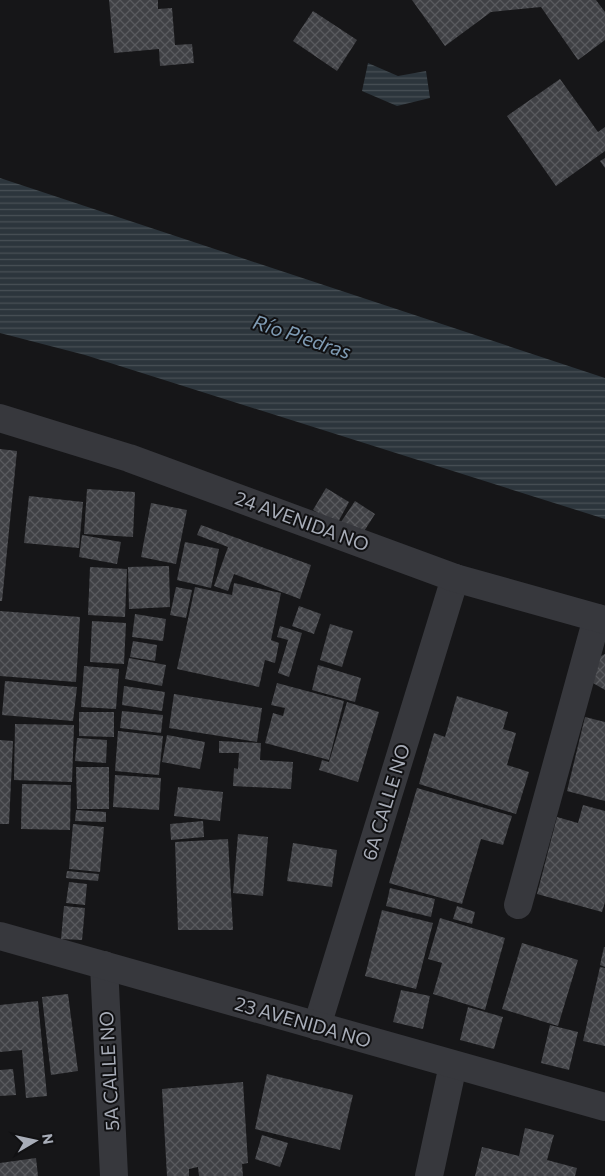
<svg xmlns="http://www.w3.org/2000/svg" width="605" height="1176" viewBox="0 0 605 1176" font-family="Commissioner,sans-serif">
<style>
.water{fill:url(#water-rules)}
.building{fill:url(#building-cross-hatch)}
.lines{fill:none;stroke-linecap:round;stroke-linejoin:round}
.minor{stroke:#37383d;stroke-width:28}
.tertiary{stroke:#37383d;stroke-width:28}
.labels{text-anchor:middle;stroke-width:4;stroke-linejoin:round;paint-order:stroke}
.street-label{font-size:19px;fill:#a8adb8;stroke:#111113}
.water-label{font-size:20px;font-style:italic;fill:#7f9bb3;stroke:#111113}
</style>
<defs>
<pattern id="water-rules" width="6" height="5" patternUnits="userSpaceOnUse" patternTransform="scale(1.25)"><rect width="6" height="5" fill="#2c353c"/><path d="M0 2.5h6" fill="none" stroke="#485056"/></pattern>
<pattern id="building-cross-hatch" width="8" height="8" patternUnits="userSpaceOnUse" patternTransform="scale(1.25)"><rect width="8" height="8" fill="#404145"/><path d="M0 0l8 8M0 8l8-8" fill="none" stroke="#595a5e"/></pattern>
</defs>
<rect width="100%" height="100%" fill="#161618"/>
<g class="water">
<path d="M368 63 398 76 426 71 430 98 397 106 362 91Z"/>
<path d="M0 178 605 378V519L85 355 0 333Z"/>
</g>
<g class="building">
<path d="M109 0H158V9L172 8 175 45 192 44 194 63 160 66 159 49 114 53Z"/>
<path d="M412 0H596L605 12V40L578 60 541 7 491 12 445 46Z"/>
<path d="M313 11 357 40 337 71 293 41Z"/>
<path d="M560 79 598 132 605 127V151L556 186 507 116Z"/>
<path d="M605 158V168L600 161Z"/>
<path d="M0 449 17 451 2 601H0Z"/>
<path d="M326 488 349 502 337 524 313 510Z"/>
<path d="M87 489 135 492 133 537 84 534Z"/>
<path d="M29 496 83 502 79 548 24 543Z"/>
<path d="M355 501 375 514 361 536 341 522Z"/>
<path d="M151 503 187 510 176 564 141 557Z"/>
<path d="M201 525 311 565 300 599 234 574 228 591 214 586 228 547 197 535Z"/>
<path d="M82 535 121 542 117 564 79 557Z"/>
<path d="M185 542 219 549 211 588 177 580Z"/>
<path d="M169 566 170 607 129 609 128 567Z"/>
<path d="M90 567 127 569 125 617 88 615Z"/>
<path d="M234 583 281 593 271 640 279 643 275 663 265 660 259 687 177 669 195 587 232 595Z"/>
<path d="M176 587 192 590 186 618 170 615Z"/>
<path d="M299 606 321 614 314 634 292 626Z"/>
<path d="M0 611 80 617 76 682 0 676Z"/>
<path d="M135 614 166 619 163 641 132 637Z"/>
<path d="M92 621 126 623 124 664 90 662Z"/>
<path d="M330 624 353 631 342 667 320 660Z"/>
<path d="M280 626 302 633 289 677 278 673 288 640 277 637Z"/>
<path d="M133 641 157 645 155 661 130 657Z"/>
<path d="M605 654V690L593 683 599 657Z"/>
<path d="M129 658 166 665 162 686 125 679Z"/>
<path d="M318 665 361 678 355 702 312 690Z"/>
<path d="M84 666 119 669 116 709 81 707Z"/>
<path d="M5 681 77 687 73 721 2 715Z"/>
<path d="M277 683 344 701 329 760 265 743 273 713 283 716 285 708 271 705Z"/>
<path d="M124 686 165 692 162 711 122 705Z"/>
<path d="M174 694 262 708 257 742 169 728Z"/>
<path d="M457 696 508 712 503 729 516 733 507 765 529 772 516 814 419 784 434 733 445 737Z"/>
<path d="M347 702 379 712 358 782 319 770 322 760 329 762Z"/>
<path d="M122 711 163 715 161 733 120 728Z"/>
<path d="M79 712H114V737L79 736Z"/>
<path d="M585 717 605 722V801L567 791Z"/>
<path d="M15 724 74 725 72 782 14 780Z"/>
<path d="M118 731 163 736 159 775 115 771Z"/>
<path d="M167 735 205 742 200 769 162 762Z"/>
<path d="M77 738 107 740 106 763 75 761Z"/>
<path d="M0 740 13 741 9 824H0Z"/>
<path d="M219 741 261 743 260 760 293 762 291 789 233 786 234 768 238 769 239 753H219Z"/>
<path d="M76 767H109V809H77Z"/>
<path d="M115 775 161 778 159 810 113 807Z"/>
<path d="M22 784 71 785 70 830 21 829Z"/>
<path d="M178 787 223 792 220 821 174 816Z"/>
<path d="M417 788 512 816 503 845 481 839 462 904 389 883Z"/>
<path d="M583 805 605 811V902L602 912 537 894 557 817 578 823Z"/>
<path d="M76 810 106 812V822L75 821Z"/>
<path d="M203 821 204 837 171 840 170 824Z"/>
<path d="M73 824 104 827 100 872 69 869Z"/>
<path d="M238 834 268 837 263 896 233 893Z"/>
<path d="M228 839 233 930H178L175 842Z"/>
<path d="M293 843 337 850 332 887 287 881Z"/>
<path d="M67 871 99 874 98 881 66 878Z"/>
<path d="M69 882 87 884 85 905 66 903Z"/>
<path d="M390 888 435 899 431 917 386 906Z"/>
<path d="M64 906 85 908 82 940 61 939Z"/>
<path d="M457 906 475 912 472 924 453 919Z"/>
<path d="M382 910 433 923 416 989 365 976Z"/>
<path d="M440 918 505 938 485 1010 433 994 442 963 428 959Z"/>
<path d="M522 943 578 960 558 1026 502 1009Z"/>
<path d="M604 947H605V967L600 965Z"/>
<path d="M600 967 605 968V1046L583 1041Z"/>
<path d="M401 990 430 996 423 1029 393 1022Z"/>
<path d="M68 994 78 1071 51 1075 42 997Z"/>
<path d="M38 1001 47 1096 26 1098 22 1050 0 1052V1005Z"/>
<path d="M468 1007 503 1017 494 1049 460 1040Z"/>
<path d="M550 1025 578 1032 569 1070 541 1063Z"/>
<path d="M13 1069 16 1095 0 1096V1070Z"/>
<path d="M267 1074 353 1095 340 1150 255 1129Z"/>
<path d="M243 1082 248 1163 242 1164 243 1176H199L198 1167 189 1169V1176H167L162 1089Z"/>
<path d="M525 1128 554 1135 547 1160 577 1168 575 1176H475L482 1147 519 1156Z"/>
<path d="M262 1135 288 1143 280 1167 255 1159Z"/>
<path d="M36 1158 38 1176H0V1163Z"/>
</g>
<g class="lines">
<g class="minor">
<path d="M518 905 597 618"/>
<path d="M104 965 114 1176"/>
<path d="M317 1026 455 578"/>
<path d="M429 1176 453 1065"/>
</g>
<g class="tertiary">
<path d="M0 418 129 458 455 578 605 620"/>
<path d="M0 936 605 1107"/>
</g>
</g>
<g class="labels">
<g class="street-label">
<text transform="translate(302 521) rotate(20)" y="7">24 AVENIDA NO</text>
<text transform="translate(386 802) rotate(-73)" y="7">6A CALLE NO</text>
<text transform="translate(303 1022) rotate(16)" y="7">23 AVENIDA NO</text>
<text transform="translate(109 1071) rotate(-93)" y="7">5A CALLE NO</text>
</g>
<g class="water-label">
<text transform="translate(302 337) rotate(18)" y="7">Río Piedras</text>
</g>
</g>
<g transform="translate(35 1141) rotate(81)" stroke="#111113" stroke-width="4" paint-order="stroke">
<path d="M0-4L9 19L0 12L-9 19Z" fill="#a8adb8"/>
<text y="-8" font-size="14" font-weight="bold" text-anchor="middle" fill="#a8adb8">N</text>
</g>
</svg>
